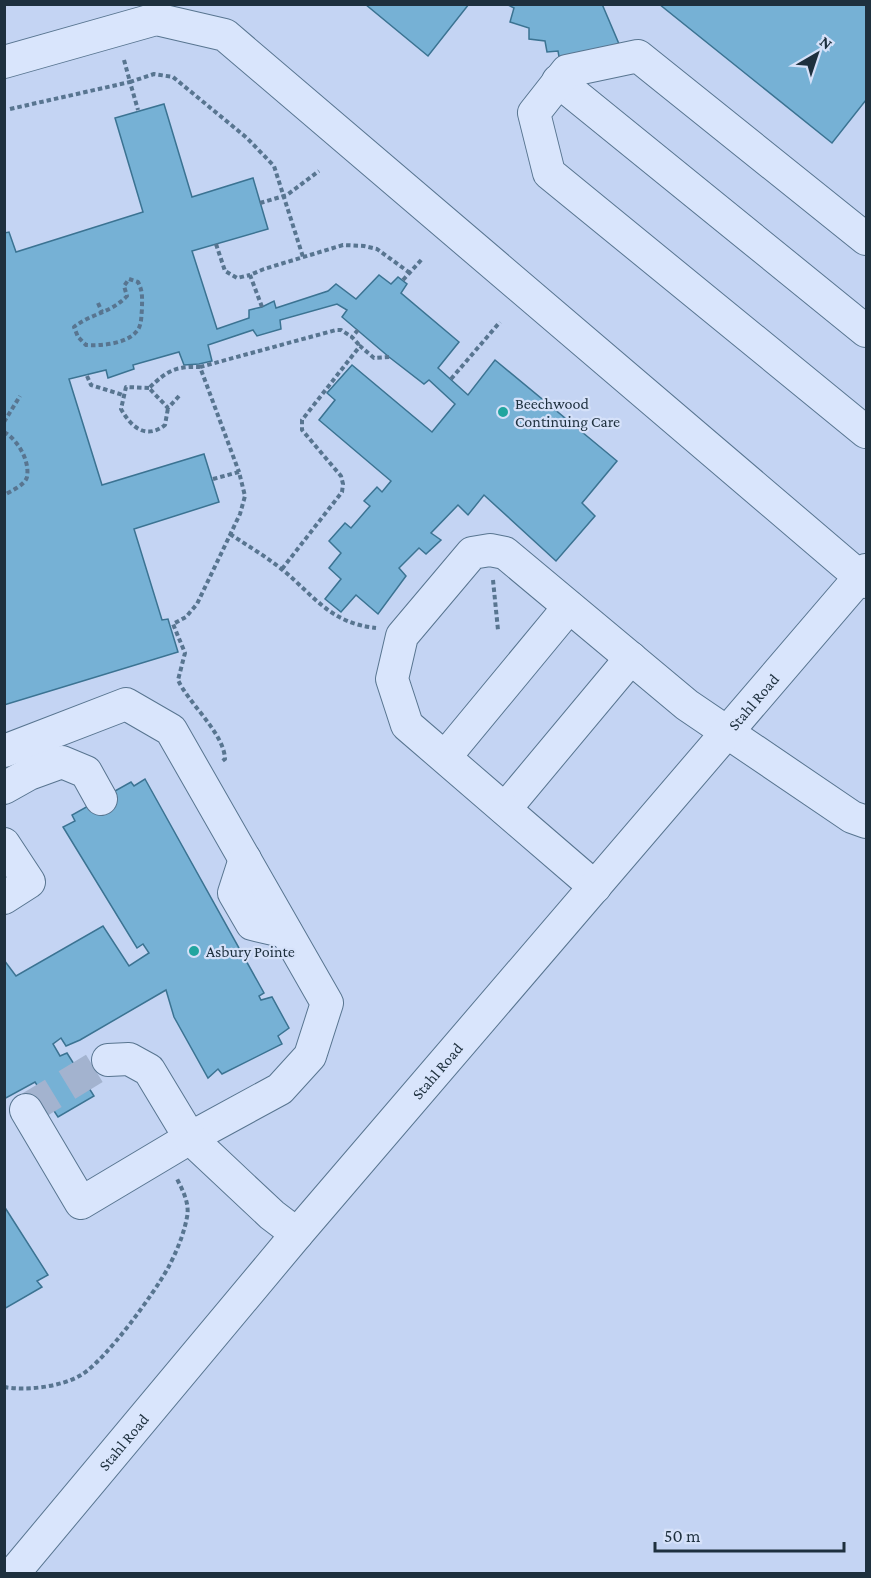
<svg xmlns="http://www.w3.org/2000/svg" width="871" height="1578" viewBox="0 0 871 1578" font-family="'Crimson Pro',serif">
<style>
.building{fill:#76b1d5;stroke:#3b7392;stroke-width:1.5}
.lines{fill:none;stroke-linecap:round;stroke-linejoin:round}
.minor-tunnel{stroke:#a3b3cf;stroke-width:32;stroke-dasharray:32 16;stroke-linecap:butt}
.minor-casing{stroke:#587590;stroke-width:34}
.path{stroke:#587590;stroke-width:4;stroke-dasharray:4.5 3;stroke-linecap:butt}
.minor{stroke:#d9e5fc;stroke-width:32}
.poi-dot{fill:#21a59f;stroke:#d5e1f9;stroke-width:2}
.labels{text-anchor:middle;stroke-width:4.5;stroke-linejoin:round;paint-order:stroke}
.poi-label{font-size:16px;fill:#1e303e;stroke:#d5e1f9;text-anchor:start}
.street-label{font-size:16px;fill:#1e303e;stroke:#d5e1f9}
</style>
<rect width="100%" height="100%" fill="#c4d4f3"/>
<g class="building">
<path d="M365 4H469L428 56Z"/>
<path d="M506 4H602L619 44 600 53 560 62 558 51 547 52 545 41 529 39V28L510 22 514 8Z"/>
<path d="M659 4H866V100L832 143Z"/>
<path d="M164 104 192 197 253 178 268 229 192 251 217 329 249 318V310L262 307 274 301 276 308 328 291 336 284 356 299 379 275 391 284 398 277 407 284 401 293 459 342 438 368 468 395 495 360 617 461 582 503 595 516 556 561 484 495 468 515 458 505 431 533 441 540 426 554 419 548 399 568 406 576 378 614 356 595 341 612 325 599 341 579 329 568 341 553 329 541 345 523 351 528 370 506 364 501 377 487 382 492 391 481 319 420 335 400 327 393 352 365 432 432 455 404 429 380 424 384 389 357 342 317 347 310 337 304 280 320 281 329 257 336 253 330 208 345 212 361 199 364 184 365 179 352 133 365 134 369 108 378 106 370 69 379 102 485 204 454 219 502 134 529 162 620 168 619 178 652 4 705V233L9 232 16 252 143 212 115 118Z"/>
<path d="M145 779 264 993 259 996 261 1000 272 997 289 1028 278 1036 282 1044 222 1074 218 1069 208 1078 174 1017 166 990 80 1040 66 1046 61 1038 53 1044 60 1056 67 1053 94 1096 58 1117 35 1082 4 1099V960L16 976 103 926 129 966 149 953 143 944 137 948 63 827 75 821 72 815 131 782 134 786Z"/>
<path d="M4 1206 48 1275 37 1281 42 1287 4 1309Z"/>
</g>
<g class="lines">
<path class="minor-tunnel" d="M26 1110 108 1060"/>
<g class="minor-casing">
<g id="minor">
<path d="M4 62 156 19 225 35 866 582"/>
<path d="M558 81 866 331"/>
<path d="M866 239 638 56 567 71 534 113 549 173 866 432"/>
<path d="M4 751 126 704 171 730 327 1003 310 1056 280 1089 190 1138 81 1203 26 1110"/>
<path d="M445 757 569 607"/>
<path d="M4 788 29 774 62 762 86 772 101 799"/>
<path d="M505 809 631 658"/>
<path d="M4 844 29 882 4 898"/>
<path d="M245 859 234 893 252 924 286 932"/>
<path d="M595 887 407 725 392 679 402 636 472 553 490 550 505 553 687 705 852 817 866 822"/>
<path d="M108 1060 129 1059 149 1070 190 1138 272 1215 297 1234"/>
<path id="s1" d="M13 1574 297 1234 866 570"/>
</g>
</g>
<g class="path">
<path d="M124 60 130 82 154 74 173 77 247 138 274 166 303 257"/>
<path d="M10 109 130 82 138 110"/>
<path d="M260 203 287 195 319 171"/>
<path d="M216 244 225 271 237 278 250 275"/>
<path d="M129 279 138 282C143 292 142 297 142 309 141 317 142 326 136 332 126 344 100 346 86 345L78 337 74 327C92 313 111 313 127 296L124 286Z"/>
<path d="M403 280 423 258"/>
<path d="M98 303 102 312"/>
<path d="M262 307 250 275 264 269 343 245 364 246 377 249 410 273"/>
<path d="M358 330 352 337 360 346"/>
<path d="M200 367 336 330H341L352 337"/>
<path d="M87 376 91 385 123 395"/>
<path d="M451 379 500 322"/>
<path d="M149 388 126 387 121 409C131 427 146 440 165 425L168 408"/>
<path d="M179 396 168 408 149 388C167 371 175 366 200 367L239 472"/>
<path d="M4 422 20 396"/>
<path d="M4 432C18 440 30 461 27 477 25 485 11 491 4 495"/>
<path d="M213 479 239 472 245 496 240 514 197 604 186 617 173 624 185 653 178 680C189 704 224 733 225 759L221 762"/>
<path d="M230 534C248 546 267 557 284 571 316 598 331 623 376 628"/>
<path d="M282 569 342 492 343 484 341 476 302 430V420L360 346 374 358 389 357"/>
<path d="M493 580 498 630"/>
<path d="M4 1387C26 1391 61 1387 81 1375 106 1360 153 1295 168 1268 176 1253 184 1234 187 1217 190 1203 182 1189 176 1177"/>
</g>
<use href="#minor" class="minor"/>
</g>
<g class="poi-dot">
<circle cx="503" cy="412" r="6"/>
<circle cx="194" cy="951" r="6"/>
</g>
<g class="labels">
<g class="poi-label">
<text x="515" y="409">Beechwood<tspan x="515" dy="18">Continuing Care</tspan></text>
<text x="206" y="957">Asbury Pointe</text>
</g>
<g class="street-label">
<text dy="6" stroke="none"><textPath href="#s1" startOffset="1144">Stahl Road</textPath></text>
<text dy="6" stroke="none"><textPath href="#s1" startOffset="658">Stahl Road</textPath></text>
<text dy="6" stroke="none"><textPath href="#s1" startOffset="172">Stahl Road</textPath></text>
</g>
</g>
<rect width="871" height="1578" fill="none" stroke="#1e303e" stroke-width="12"/>
<g transform="translate(817 54) rotate(39)" stroke="#d5e1f9" stroke-width="4.5" paint-order="stroke">
<path d="M0-4.5L10 22L0 15L-10 22Z" fill="#1e303e"/>
<text y="-9" font-size="16" font-weight="bold" text-anchor="middle" fill="#1e303e">N</text>
</g>
<path d="M655 1542v9h189v-9" fill="none" stroke="#1e303e" stroke-width="3"/>
<text x="664" y="1542" font-size="18" fill="#1e303e" stroke="#d5e1f9" stroke-width="4.5" paint-order="stroke">50 m</text>
</svg>
